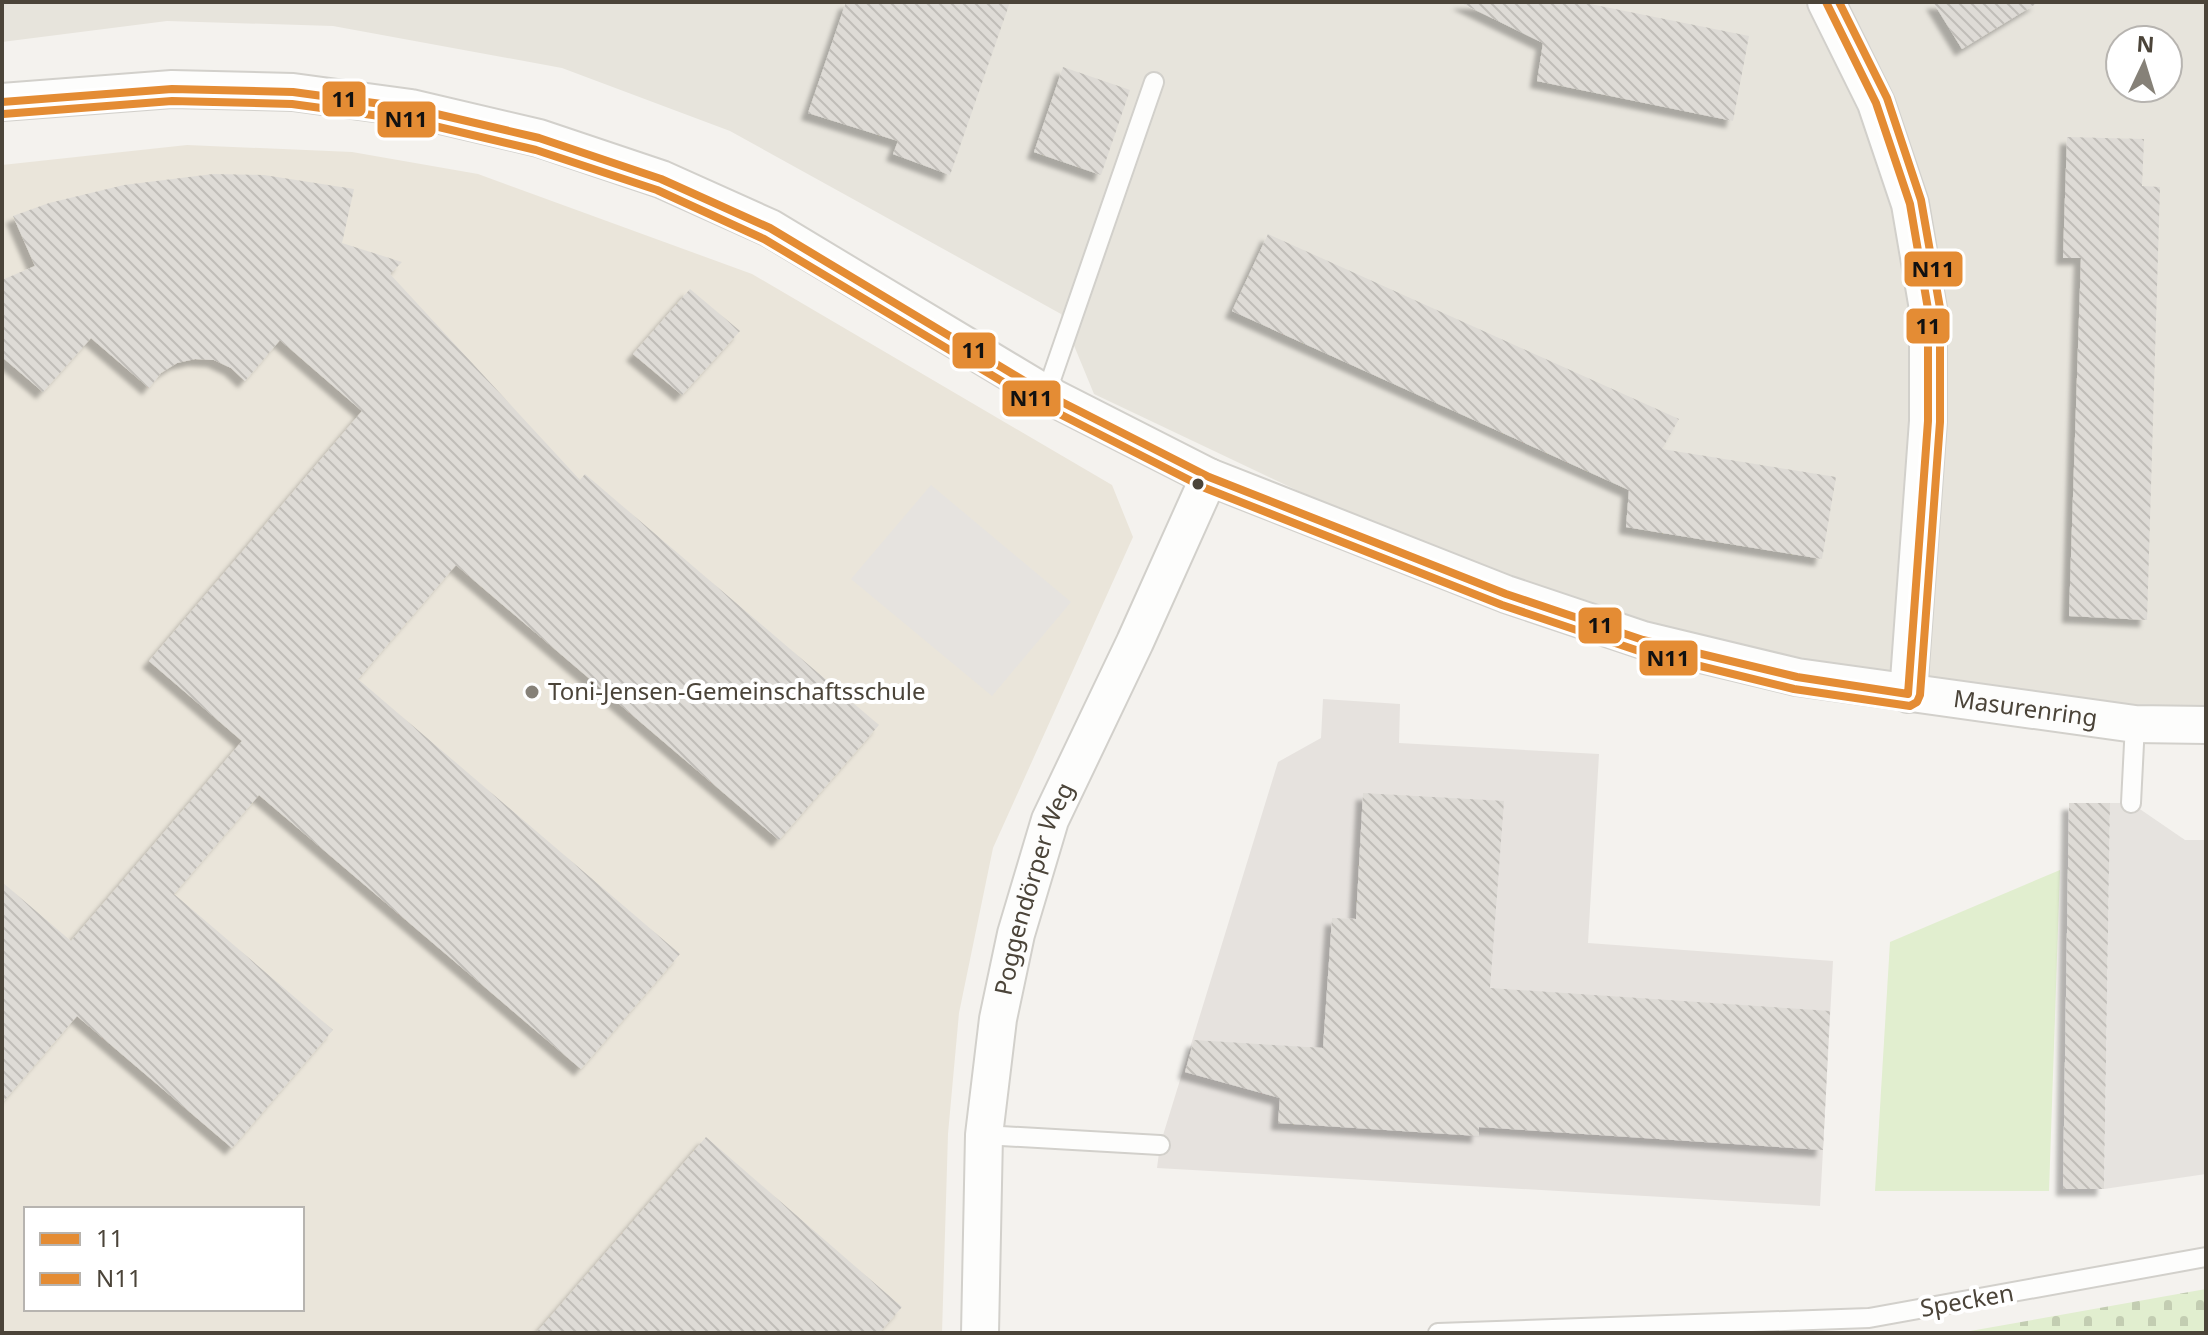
<svg xmlns="http://www.w3.org/2000/svg" width="2208" height="1335" viewBox="0 0 2208 1335" font-family="'Noto Sans',sans-serif">
<style>
.residential{fill:#e7e4dc;fill-rule:evenodd}
.industrial{fill:#e6e2de}
.education{fill:#eae5da;fill-rule:evenodd}
.cemetery{fill:url(#cemetery-stones)}
.green{fill:#e1eecf}
.parking{fill:#e6e3df}
.building{fill:url(#building-back-hatch);filter:url(#shadow)}
.lines{fill:none;stroke-linecap:round;stroke-linejoin:round}
.lane-casing{stroke:#d2d0cb;stroke-width:22}
.street-casing{stroke:#d2d0cb;stroke-width:40}
.lane{stroke:#fdfdfc;stroke-width:18}
.street{stroke:#fdfdfc;stroke-width:36}
.bus-1-casing{stroke:#fff;stroke-width:14}
.bus-2-casing{stroke:#fff;stroke-width:14}
.bus-1{stroke:#e48c34;stroke-width:8}
.bus-2{stroke:#e48c34;stroke-width:8}
.bus-dot{fill:#4b4439;stroke:#fff;stroke-width:3}
.poi-dot{fill:#868178;stroke:#fff;stroke-width:3}
.labels{text-anchor:middle;stroke-width:8;stroke-linejoin:round;paint-order:stroke}
.poi-label{font-size:24px;fill:#4b4439;stroke:#fff;text-anchor:start}
.street-label{font-size:24px;fill:#4b4439;stroke:#fff}
.line-badge{stroke:#fff;stroke-width:3}
.pale-badge-label{font-size:22px;text-anchor:middle;font-weight:bold;fill:#111}
</style>
<defs>
<pattern id="cemetery-stones" width="16" height="16" patternUnits="userSpaceOnUse" patternTransform="scale(2)"><rect width="16" height="16" fill="#e1eecf"/><path d="M2 7V4a2 2 0 0 1 4 0v3zM10 15v-3a2 2 0 0 1 4 0v3z" fill="#c3cdb2"/></pattern>
<pattern id="building-back-hatch" width="6" height="6" patternUnits="userSpaceOnUse" patternTransform="scale(2)"><rect width="6" height="6" fill="#dedbd6"/><path d="M-1 5l2 2M0 0l6 6M5-1l2 2" fill="none" stroke="#c0bdb8"/></pattern>
<filter id="shadow"><feDropShadow dx="-7" dy="7" stdDeviation="2" flood-color="#0004"/></filter>
</defs>
<rect width="100%" height="100%" fill="#f4f2ee"/>
<path class="residential" d="M2 2H2206V725L1908 694 1509 591 1094 394 1061 314 730 131 562 68 333 26 167 21 2 42ZM2120 40H2168V88H2120Z"/>
<path class="industrial" d="M1323 699 1400 704 1399 743 1599 754 1588 943 1833 961 1820 1206 1157 1168 1160 1145 1278 762 1321 738Z"/>
<path class="education" d="M187 145 352 152 478 174 752 274 1112 485 1133 537 993 848 959 1013 948 1134 942 1333H2V165ZM26 1209H302V1309H26Z"/>
<path class="cemetery" d="M2206 1289V1333H1959Z"/>
<path class="green" d="M2060 870 2049 1191H1875L1890 942Z"/>
<g class="parking">
<path d="M931 485 1071 602 992 696 851 579Z"/>
<path d="M2110 803H2131L2185 840H2206V1174L2104 1189Z"/>
</g>
<g class="building">
<path d="M846 2H1010L950 175 893 154 898 141 808 113Z"/>
<path d="M1459 2H1580L1749 36 1733 121 1537 81 1543 43Z"/>
<path d="M1933 2H2039L1962 49Z"/>
<path d="M1063 67 1130 90 1101 175 1034 152Z"/>
<path d="M2067 137 2144 139 2142 186 2160 187 2147 620 2069 616 2081 258H2063Z"/>
<path d="M213 174 264 175 354 189 342 243 402 262 390 274 580 480 585 474 879 725 779 840 456 565 358 679 680 954 581 1069 259 795 174 894 333 1030 232 1148 77 1016 2 1103V882L71 941 242 741 149 661 362 411 280 340 245 381 231 368 214 360 195 359 177 363 161 373 149 388 91 338 43 392 2 357V280L35 266 13 216 49 203 124 185Z"/>
<path d="M1268 234 1679 419 1662 449 1836 477 1822 559 1626 527 1629 490 1232 311Z"/>
<path d="M690 289 740 331 682 395 633 354Z"/>
<path d="M1363 793 1504 801 1490 988 1830 1011 1823 1150 1479 1127V1136L1278 1123 1280 1098 1185 1072 1194 1040 1323 1048 1332 918 1356 919Z"/>
<path d="M2069 803H2110L2104 1189H2063Z"/>
<path d="M706 1137 902 1307 879 1333H536Z"/>
</g>
<g class="lines">
<g class="lane-casing">
<g id="lane">
<path d="M1046 394 1154 82"/>
<path d="M2131 803 2135 724"/>
<path d="M984 1135 1160 1145"/>
<path d="M1438 1333 1869 1318 2206 1257"/>
</g>
</g>
<g class="street-casing">
<g id="street">
<path d="M1826 2 1876 103 1910 204 1928 309V421L1908 694"/>
<path id="s1" d="M2 102 172 89 293 92 411 108 539 138 661 179 770 228 1046 394 1209 477 1506 594 1643 640 1797 677 2135 724 2206 725"/>
<path id="s2" d="M980 1333 984 1135 998 1019 1016 934 1050 820 1135 642 1209 477"/>
</g>
</g>
<use href="#lane" class="lane"/>
<use href="#street" class="street"/>
<g class="bus-1-casing">
<path id="bus-1" d="M2 102 172 89 293 92 411 108 539 138 661 179 770 228 1046 394 1209 477 1506 594 1643 640 1797 677 1908 694 1928 421V309L1910 204 1876 103 1826 2"/>
</g>
<g class="bus-2-casing">
<path id="bus-2" d="M3 114 172 101 292 104 409 120 536 150 657 190 764 239 1040 404 1205 488 1502 605 1639 651 1794 689 1910 706 1917 702 1920 695 1940 422V308L1921 200 1887 98 1839 2"/>
</g>
<use href="#bus-1" class="bus-1"/>
<use href="#bus-2" class="bus-2"/>
</g>
<circle class="bus-dot" cx="1198" cy="484" r="7"/>
<circle class="poi-dot" cx="532" cy="692" r="8"/>
<g class="labels">
<g class="poi-label">
<text x="548" y="700">Toni-Jensen-Gemeinschaftsschule</text>
</g>
<g class="street-label">
<text dy="8" stroke="none"><textPath href="#s1" startOffset="2148">Masurenring</textPath></text>
<text dy="8" stroke="none"><textPath href="#s2" startOffset="450">Poggendörper Weg</textPath></text>
<text transform="translate(1967 1301) rotate(-10)" y="8">Specken</text>
</g>
</g>
<g class="line-badge">
<rect x="321" y="80" width="46" height="38" rx="8" fill="#e48c34"/>
<rect x="376" y="100" width="61" height="39" rx="8" fill="#e48c34"/>
<rect x="1903" y="250" width="61" height="38" rx="8" fill="#e48c34"/>
<rect x="1905" y="307" width="46" height="38" rx="8" fill="#e48c34"/>
<rect x="951" y="331" width="46" height="39" rx="8" fill="#e48c34"/>
<rect x="1001" y="379" width="61" height="39" rx="8" fill="#e48c34"/>
<rect x="1577" y="606" width="46" height="39" rx="8" fill="#e48c34"/>
<rect x="1638" y="639" width="61" height="38" rx="8" fill="#e48c34"/>
</g>
<g class="pale-badge-label">
<text x="344" y="107">11</text>
<text x="406" y="127">N11</text>
<text x="1933" y="277">N11</text>
<text x="1928" y="334">11</text>
<text x="974" y="358">11</text>
<text x="1031" y="406">N11</text>
<text x="1600" y="633">11</text>
<text x="1668" y="666">N11</text>
</g>
<rect width="2208" height="1335" fill="none" stroke="#4b4439" stroke-width="8"/>
<rect x="24" y="1207" width="280" height="104" fill="#ffffff" stroke="#b7b4b0" stroke-width="2"/>
<rect x="40" y="1233" width="40" height="12" fill="#e48c34" stroke="#b7b4b0" stroke-width="2"/>
<text x="96" y="1247" font-size="24" fill="#4b4439">11</text>
<rect x="40" y="1273" width="40" height="12" fill="#e48c34" stroke="#b7b4b0" stroke-width="2"/>
<text x="96" y="1287" font-size="24" fill="#4b4439">N11</text>
<g transform="translate(2144 64) rotate(4)"><circle r="38" fill="#ffffff" stroke="#b7b4b0" stroke-width="2"/>
<path d="M0-6L14 30L0 20L-14 30Z" fill="#868178"/>
<text y="-12" font-size="22" font-weight="bold" text-anchor="middle" fill="#4b4439">N</text>
</g>
</svg>
